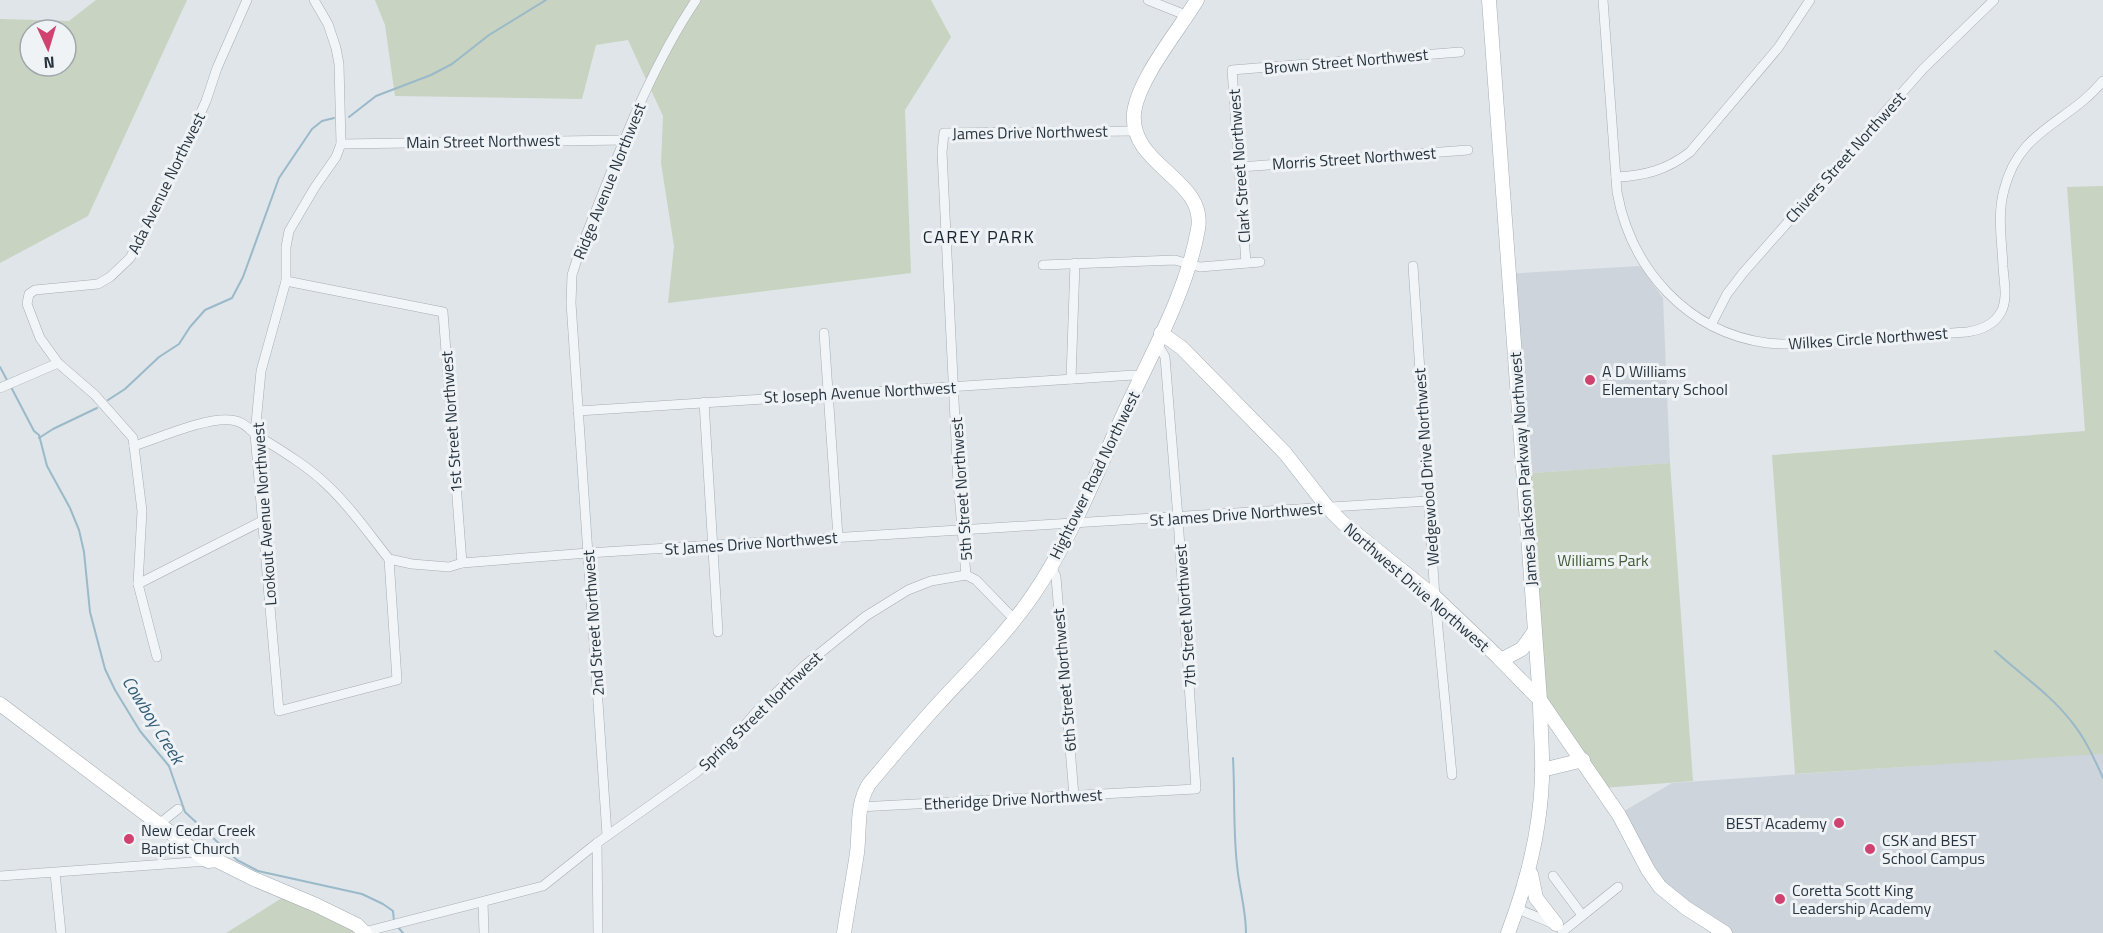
<svg xmlns="http://www.w3.org/2000/svg" width="2103" height="933" viewBox="0 0 2103 933" font-family="'Titillium Web',sans-serif">
<style>
.built{fill:#ced4db}
.green{fill:#c8d3c1;fill-rule:evenodd}
.lines{fill:none;stroke-linecap:round;stroke-linejoin:round}
.stream{stroke:#9ab9c9;stroke-width:2}
.street-casing{stroke:#a5adb3;stroke-width:10}
.secondary-casing{stroke:#a5adb3;stroke-width:15}
.street{stroke:#f2f5f7;stroke-width:9}
.secondary{stroke:#fff;stroke-width:14}
.poi-dot{fill:#d04370;stroke:#eff3f6;stroke-width:2}
.labels{text-anchor:middle;stroke-width:6;stroke-linejoin:round;paint-order:stroke}
.street-label{font-size:16px;fill:#283540;stroke:#eff3f6}
.poi-label{font-size:16px;fill:#283540;stroke:#eff3f6;text-anchor:start}
.park-label{font-size:16px;fill:#435c35;stroke:#eff3f6}
.neighbourhood-label{font-size:18px;letter-spacing:1.5px;fill:#1a2631;stroke:#eff3f6}
.water-label{font-size:18px;font-style:italic;fill:#325b75;stroke:#eff3f6}
</style>
<rect width="100%" height="100%" fill="#e0e5e9"/>
<g class="built">
<path d="M1640 266 1663 298 1670 463 1520 474 1505 274Z"/>
<path d="M2103 753V933H1725L1660 887 1619 814 1672 783Z"/>
</g>
<g class="green">
<path d="M96 0H187L88 216 0 263V19L69 21ZM30 30H66V66H30Z"/>
<path d="M375 0H931L951 37 905 110 911 273 668 303 674 246 661 163 663 116 628 40 596 45 582 99 395 96 385 25Z"/>
<path d="M2103 186V754L1795 774 1772 455 2085 431 2067 187Z"/>
<path d="M1670 463 1693 781 1602 788 1541 701 1520 474Z"/>
<path d="M293 891 367 933H226Z"/>
</g>
<g class="lines">
<g class="stream">
<path d="M349 117 376 96 431 75 452 64 489 35 546 0"/>
<path d="M0 367 8 382"/>
<path d="M11 387 34 431 39 435 47 466 70 508 79 530 84 552 90 612 105 669 115 690 140 731 169 766 185 812 237 860 258 871 362 894 383 904 393 911 394 921"/>
<path d="M108 400 125 389 159 357 179 344 190 327 205 310 232 298 243 277 279 178 312 129 322 121 334 118"/>
<path d="M39 438 53 429 97 408"/>
<path d="M1995 651C2020 674 2050 694 2071 721 2085 738 2094 758 2103 778"/>
<path d="M1233 758C1235 794 1233 829 1237 865 1239 888 1246 909 1246 933"/>
<path d="M397 926 403 933"/>
</g>
<g class="street-casing">
<g id="street">
<path d="M314 0 328 24 336 48 339 64 341 144 336 157 315 187 289 231 286 247V281L261 371 255 434 279 711 397 680 389 559"/>
<path d="M1148 0 1188 16"/>
<path d="M1603 0 1617 192C1631 269 1687 332 1767 343 1794 346 1821 342 1848 340 1888 338 1927 335 1967 332 1981 330 1994 325 2001 312 2008 299 2004 282 2003 267 2002 241 1997 215 2004 190 2019 129 2067 124 2103 81"/>
<path d="M341 144 625 140"/>
<path d="M1240 167 1468 150"/>
<path d="M1616 177C1644 176 1667 170 1690 152L1778 48 1810 0"/>
<path d="M1246 263 1232 70 1460 52"/>
<path d="M1043 265 1175 260 1200 267 1260 262"/>
<path d="M1413 266 1435 597 1452 775"/>
<path d="M286 281 443 312 462 563"/>
<path d="M1711 325 1727 294 1743 273 1923 69 1994 0"/>
<path d="M824 333 838 537"/>
<path d="M1071 379 1075 263"/>
<path d="M0 388 58 363"/>
<path d="M704 402 718 632"/>
<path d="M578 411 1134 375 1141 377"/>
<path d="M134 446C159 438 206 417 231 420 244 421 249 430 258 436 282 451 306 465 326 484 350 506 369 534 389 559L412 564 449 567 462 563 588 553 1428 501"/>
<path d="M1051 565 1056 577 1074 796"/>
<path d="M966 575 958 482 942 152 944 133 1136 131"/>
<path d="M138 584 264 520"/>
<path d="M157 657 138 584 142 511 133 438 95 395 58 363 40 338 27 304 29 294 35 290 98 284 110 277 130 258 143 235 173 174 206 101 217 68 247 0"/>
<path d="M859 807 1196 789 1178 518 1165 357 1157 343"/>
<path d="M159 824 178 809"/>
<path d="M607 835 571 303 572 275 580 250C615 165 645 76 696 0"/>
<path d="M597 843 598 933"/>
<path d="M55 873 61 933"/>
<path d="M0 876 208 861"/>
<path d="M1553 876 1582 915"/>
<path d="M483 902 484 933"/>
<path d="M1518 909 1554 924"/>
<path d="M364 932 543 886 597 843 697 772 727 746 757 711 804 666 866 616 908 590 931 581 966 575 976 580 1015 620"/>
<path d="M1562 932 1618 887"/>
</g>
</g>
<g class="secondary-casing">
<g id="secondary">
<path d="M1489 0 1540 700C1540 726 1543 753 1542 779 1540 833 1527 883 1508 933"/>
<path d="M1161 333 1182 348 1285 453 1328 508 1343 523 1435 597 1498 657 1540 700 1619 815 1648 870 1660 887 1686 908 1725 933"/>
<path d="M1501 660 1522 649 1534 632"/>
<path d="M0 704 208 861 216 860 254 879 316 905 357 925 365 933"/>
<path d="M1542 770 1583 760"/>
<path d="M1531 874 1536 898 1556 924"/>
<path d="M844 933C848 906 853 880 857 853 860 828 856 805 869 784 892 757 915 729 939 703 972 667 1005 636 1033 595 1075 533 1100 463 1132 396 1157 344 1188 286 1198 229 1207 179 1129 166 1134 113 1138 79 1179 30 1197 0"/>
</g>
</g>
<use href="#street" class="street"/>
<use href="#secondary" class="secondary"/>
</g>
<g class="poi-dot">
<circle cx="1590" cy="380" r="6"/>
<circle cx="1839" cy="823" r="6"/>
<circle cx="129" cy="839" r="6"/>
<circle cx="1870" cy="849" r="6"/>
<circle cx="1780" cy="899" r="6"/>
</g>
<g class="labels">
<g class="street-label">
<text transform="translate(1346 61) rotate(-5)" y="6">Brown Street Northwest</text>
<text transform="translate(1030 132) rotate(-1)" y="6">James Drive Northwest</text>
<text transform="translate(483 141) rotate(-1)" y="6">Main Street Northwest</text>
<text transform="translate(1845 157) rotate(-48)" y="6">Chivers Street Northwest</text>
<text transform="translate(1354 158) rotate(-4)" y="6">Morris Street Northwest</text>
<text transform="translate(1239 166) rotate(-94)" y="6">Clark Street Northwest</text>
<text transform="translate(609 181) rotate(-68)" y="6">Ridge Avenue Northwest</text>
<text transform="translate(166 183) rotate(-64)" y="6">Ada Avenue Northwest</text>
<text transform="translate(1868 338) rotate(-4)" y="6">Wilkes Circle Northwest</text>
<text transform="translate(860 392) rotate(-3)" y="6">St Joseph Avenue Northwest</text>
<text transform="translate(451 422) rotate(-94)" y="6">1st Street Northwest</text>
<text transform="translate(1426 467) rotate(-94)" y="6">Wedgewood Drive Northwest</text>
<text transform="translate(1523 469) rotate(-94)" y="6">James Jackson Parkway Northwest</text>
<text transform="translate(1094 475) rotate(-64)" y="6">Hightower Road Northwest</text>
<text transform="translate(961 489) rotate(-94)" y="6">5th Street Northwest</text>
<text transform="translate(264 514) rotate(-94)" y="6">Lookout Avenue Northwest</text>
<text transform="translate(1236 514) rotate(-4)" y="6">St James Drive Northwest</text>
<text transform="translate(751 543) rotate(-4)" y="6">St James Drive Northwest</text>
<text transform="translate(1417 587) rotate(41)" y="6">Northwest Drive Northwest</text>
<text transform="translate(1185 616) rotate(-94)" y="6">7th Street Northwest</text>
<text transform="translate(593 623) rotate(-94)" y="6">2nd Street Northwest</text>
<text transform="translate(1064 680) rotate(-95)" y="6">6th Street Northwest</text>
<text transform="translate(760 711) rotate(-44)" y="6">Spring Street Northwest</text>
<text transform="translate(1013 799) rotate(-3)" y="6">Etheridge Drive Northwest</text>
</g>
<g class="poi-label">
<text x="1602" y="377">A D Williams<tspan x="1602" dy="18">Elementary School</tspan></text>
<text x="1827" y="829" text-anchor="end">BEST Academy</text>
<text x="141" y="836">New Cedar Creek<tspan x="141" dy="18">Baptist Church</tspan></text>
<text x="1882" y="846">CSK and BEST<tspan x="1882" dy="18">School Campus</tspan></text>
<text x="1792" y="896">Coretta Scott King<tspan x="1792" dy="18">Leadership Academy</tspan></text>
</g>
<g class="park-label">
<text x="1603" y="566">Williams Park</text>
</g>
<g class="neighbourhood-label">
<text x="979" y="243">CAREY PARK</text>
</g>
<g class="water-label">
<text transform="translate(153 720) rotate(58)" y="6">Cowboy Creek</text>
</g>
</g>
<g transform="translate(48 48) rotate(176)"><circle r="28" fill="#eff3f6" stroke="#9fa7ad" stroke-width="1.5"/>
<path d="M0-4.5L10 22L0 15L-10 22Z" fill="#d04370"/>
<text y="-9" font-size="16" font-weight="bold" text-anchor="middle" fill="#283540">N</text>
</g>
</svg>
